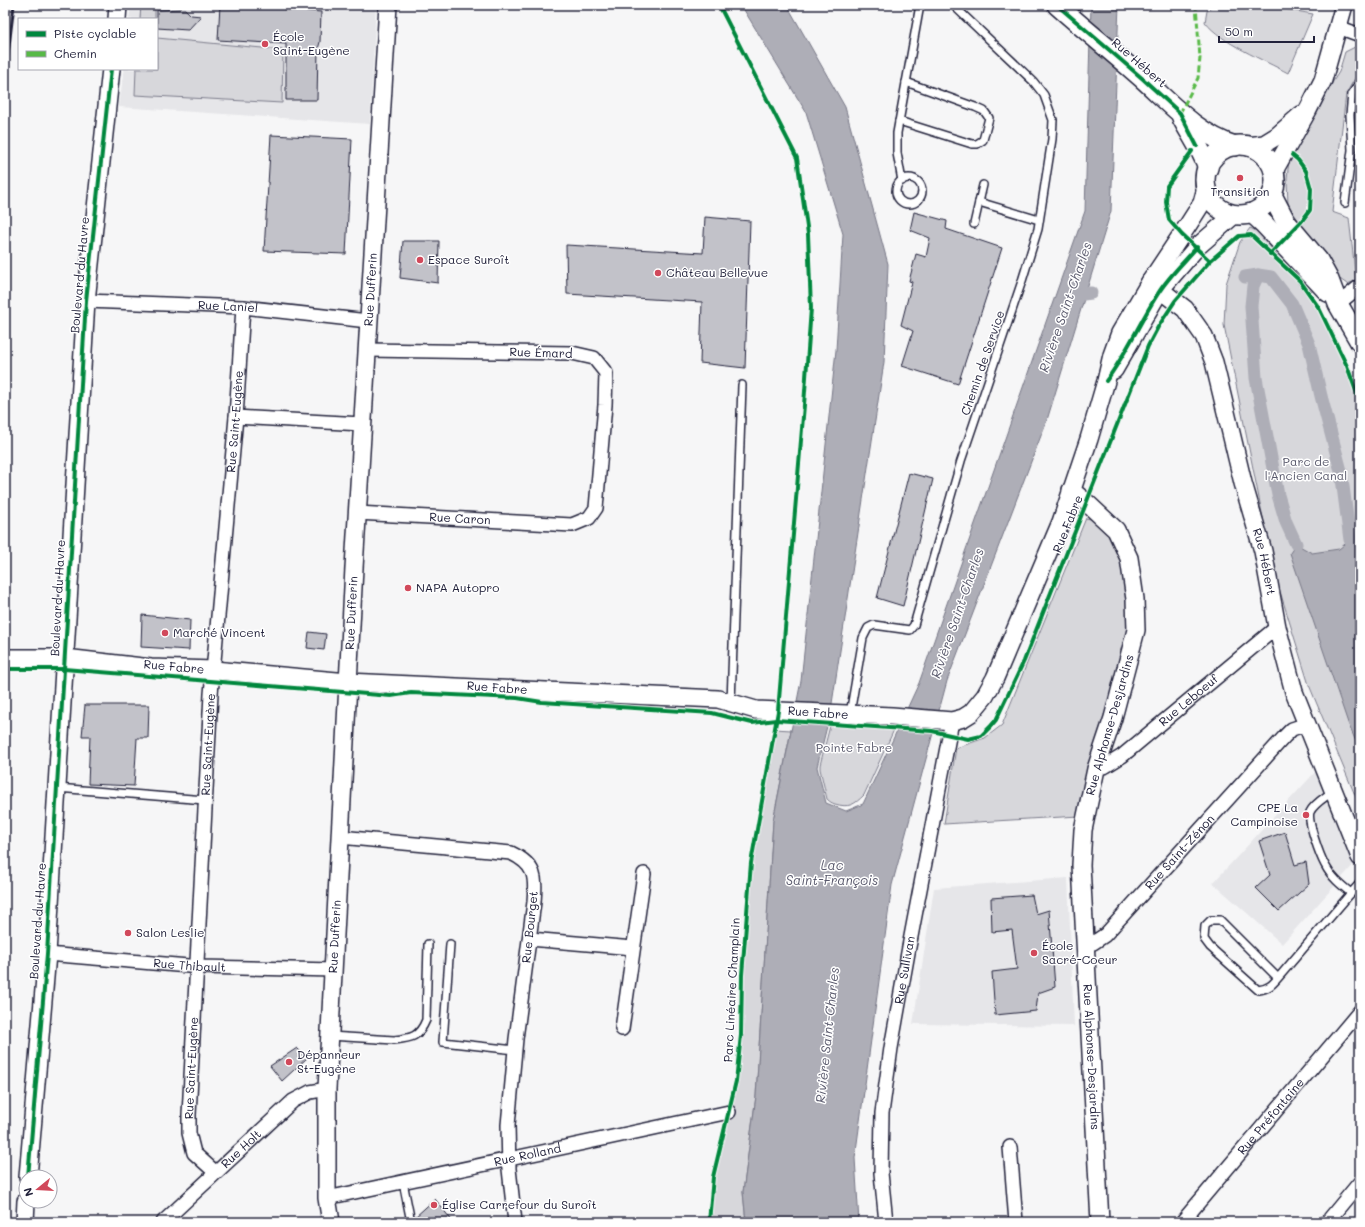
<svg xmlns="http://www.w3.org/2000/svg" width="1365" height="1227" viewBox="0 0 1365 1227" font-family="Mali,sans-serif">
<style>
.built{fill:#e6e6e9}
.green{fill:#d7d7db;stroke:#7c7c8b}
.water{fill:#aeaeb7;stroke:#767685}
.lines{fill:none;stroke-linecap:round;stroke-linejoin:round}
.canal{stroke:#aeaeb7;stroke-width:13}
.building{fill:#c2c2c9;stroke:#22223b}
.service-casing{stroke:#22223b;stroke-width:10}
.minor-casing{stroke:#22223b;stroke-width:16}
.tertiary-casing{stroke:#22223b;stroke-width:20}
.secondary-casing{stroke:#22223b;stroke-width:22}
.service{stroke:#fff;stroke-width:7}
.minor{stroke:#fff;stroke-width:13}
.tertiary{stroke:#fff;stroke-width:17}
.secondary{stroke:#fff;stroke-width:19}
.rail{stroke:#22223b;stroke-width:3}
.quiet{stroke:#58b947;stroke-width:3;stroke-dasharray:6 3;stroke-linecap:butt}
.cycleway-casing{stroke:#fff;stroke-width:6}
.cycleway{stroke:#00873e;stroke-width:4}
.poi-dot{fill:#d1495b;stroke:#fff;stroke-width:1.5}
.labels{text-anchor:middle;stroke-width:3;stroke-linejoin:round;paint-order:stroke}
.poi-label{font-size:12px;fill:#22223b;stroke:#fff;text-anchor:start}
.street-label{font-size:12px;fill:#22223b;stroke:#fff}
.park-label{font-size:12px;fill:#58586b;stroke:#fff}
.water-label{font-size:13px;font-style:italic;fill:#5a5a6d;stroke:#fff}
</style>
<rect width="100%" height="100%" fill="#f6f6f7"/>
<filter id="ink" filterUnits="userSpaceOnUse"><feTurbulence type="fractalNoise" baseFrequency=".025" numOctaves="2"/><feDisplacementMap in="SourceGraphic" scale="8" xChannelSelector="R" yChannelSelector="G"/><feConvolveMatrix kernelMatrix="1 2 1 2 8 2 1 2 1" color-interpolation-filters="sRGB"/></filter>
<g filter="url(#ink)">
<g class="built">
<path d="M131 5H376L370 124 119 107 124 69H157V19H129Z"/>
<path d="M1318 769 1356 862 1282 944 1213 883Z"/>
<path d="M1068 878 1074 1026 913 1024 934 888Z"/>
</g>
<g class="green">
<path d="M141 5H155V19H140Z"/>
<path d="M1213 5H1261L1313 14 1288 73C1264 60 1221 43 1205 22L1207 11Z"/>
<path d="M157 38 283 50 282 103 135 95 136 69H157Z"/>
<path d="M1355 47H1360V69L1346 94 1332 212 1349 218 1356 281 1347 284 1337 277 1288 205 1287 179 1290 149 1339 72 1345 52Z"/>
<path d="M1250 228 1259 232 1330 325 1360 390V807L1309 685 1274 572 1224 325 1226 284 1240 242Z"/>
<path d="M1086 518 1100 521 1118 544 1128 574 1130 621 1079 816 944 824 956 748 985 738 1002 725Z"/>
<path d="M832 718 898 721 864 795C854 805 849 808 835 804 832 803 830 802 827 799L820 769V765Z"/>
<path d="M775 729 791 730 773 821 756 1096 743 1192 746 1222H709L713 1177 736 1081 741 1035 742 975 751 863Z"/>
</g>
<g class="water">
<path d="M741 5H787L845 107 888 264 884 362 831 710 817 767 826 803 846 811 863 804 919 683 1085 211 1091 5H1119L1111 211 1047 420 947 681 892 885 855 1158 859 1222H746L743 1192 756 1096 773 821 801 681 836 350 843 234 806 112Z"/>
<path d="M1350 540 1360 551V751L1348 723 1290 553 1296 544 1312 553 1339 549Z"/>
</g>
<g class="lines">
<g class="canal">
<path d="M1258 275 1253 286 1251 306 1256 378 1278 495 1286 522 1296 544"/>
<path d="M1245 277 1258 275 1271 277 1292 304 1309 344 1321 396 1341 471 1350 540"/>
<path d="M1069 296 1091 293"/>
</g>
</g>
<g class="building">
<path d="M220 5H243L321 12 320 42 318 49 317 100H286V44L218 40Z"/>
<path d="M185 9 191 15 201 16 188 30 157 28V10Z"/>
<path d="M271 135 352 139 346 254 264 251Z"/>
<path d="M914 212 947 221 946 229 1002 248 958 384 902 366 913 331 901 325 912 282 909 281 916 254 926 257 930 238 910 230Z"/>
<path d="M705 217 750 221 745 368 700 363 702 302 567 294 566 245 703 253Z"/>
<path d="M403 241H439L438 283 400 278Z"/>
<path d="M909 473 933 479 903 606 877 598Z"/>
<path d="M142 615 190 620 189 650 141 647Z"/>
<path d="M309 632 326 634 324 650 307 648Z"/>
<path d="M85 705H149L148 738H137L134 786 88 784 90 736H82Z"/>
<path d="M1285 832 1295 865 1306 862 1309 884 1279 911 1256 888 1270 875 1259 841Z"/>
<path d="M1032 895 1036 914 1049 910 1055 987 1038 993 1036 1011 995 1015 992 972 1017 969 1012 930 992 932 991 898Z"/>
<path d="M297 1048 307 1058 282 1081 270 1066Z"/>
<path d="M435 1199 453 1222H416L415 1217Z"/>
</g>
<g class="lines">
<g class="service-casing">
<g id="service">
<path d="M899 121 972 144H977L983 140 989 118 984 111 975 107 906 82"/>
<circle cx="909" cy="191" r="13"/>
<path d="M902 181 897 153V133L920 5"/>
<path d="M979 202 1039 220"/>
<path d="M1345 203 1352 150 1350 115 1352 94 1360 81"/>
<path d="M974 224 983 185"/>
<path d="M731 703 742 385"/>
<path d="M850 714 863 638 868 628 874 625 910 630 914 625 961 461 1022 281 1038 229 1052 139 1053 120 1044 95 1033 81 953 5"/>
<path d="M57 788 205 800"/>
<path d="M1333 791C1326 797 1314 803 1310 812 1307 821 1320 856 1325 865 1331 877 1341 885 1351 893"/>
<path d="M450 944 443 1042 515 1050"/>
<path d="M1278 978 1220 920H1211L1205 926 1204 939 1210 947 1258 990C1268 989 1272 985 1278 978L1351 893 1360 883"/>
<path d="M330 1036 394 1040C412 1038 419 1037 426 1020L428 944"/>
<path d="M403 1182 411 1222"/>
</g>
</g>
<g class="minor-casing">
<g id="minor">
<path d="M1338 27 1360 35"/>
<path id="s1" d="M86 301 243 307 368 321"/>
<path d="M1338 304 1360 286"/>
<path d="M236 417 362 424"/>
<path id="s2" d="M357 513 572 525 589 518 596 508 605 405 606 373 594 358 572 353 367 350"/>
<path id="s3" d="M1096 769 1106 766 1122 756 1277 627"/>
<path d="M340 837 511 853C536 865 536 877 534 902L516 1039 508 1125 509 1169 515 1222"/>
<path d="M530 939 633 948"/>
<path id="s4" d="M1085 944 1093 943 1105 935 1285 736 1292 729 1307 724"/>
<path id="s5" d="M47 954 200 967 333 970"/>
<path d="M622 1029 644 874"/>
<path d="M1010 1147 1016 1222"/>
<path id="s6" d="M215 1172 194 1153 189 1133V1115L211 694 236 417 243 307"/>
<path id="s7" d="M327 1198 729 1112"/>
<path id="s8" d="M163 1222 293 1101 310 1092 327 1089"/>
<path id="s9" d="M886 1222 881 1173 882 1113 891 1048 909 947 952 721"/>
<path id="s10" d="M1182 1222 1360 1011"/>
<path d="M1327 1222 1360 1182"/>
</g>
</g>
<g class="tertiary-casing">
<g id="tertiary">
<path d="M117 19 118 5"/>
<path d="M1248 146 1264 144 1277 136 1301 115"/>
<path d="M1274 171 1308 110 1323 80 1344 5"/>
<path id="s11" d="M1150 282 1185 309 1204 336 1214 362 1243 483 1263 551 1277 627 1294 692 1360 857"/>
<path d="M1114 370 1160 290 1197 247 1234 215"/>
<path id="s12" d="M1071 490 1087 503 1116 530 1129 558 1135 599 1136 630 1113 718 1096 769 1083 830 1081 865 1100 1222"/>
<path d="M5 658H65L151 668 214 670 348 682 718 699 756 710 892 716 952 721 963 718 971 713 985 696 995 678 1061 522 1089 439 1106 381 1112 355 1120 333 1150 282 1188 225 1202 203 1206 188"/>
<path d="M28 1177 47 954 86 301 111 69"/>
<path d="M25 1222 26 1201"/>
<path id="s13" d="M331 1222 327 1198V1089L354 568 388 5"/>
</g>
</g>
<g class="secondary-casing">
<g id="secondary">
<path d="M1057 5C1085 30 1114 53 1142 78 1171 104 1197 134 1235 146"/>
<path d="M1182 118C1190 134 1202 150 1208 168"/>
<circle cx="1240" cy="180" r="35"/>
<path d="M1272 195 1286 222 1318 260 1329 280 1338 304 1360 342"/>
<path d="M1252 213 1264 224 1328 292"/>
</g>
</g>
<use href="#service" class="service"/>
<use href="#minor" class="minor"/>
<use href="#tertiary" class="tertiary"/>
<use href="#secondary" class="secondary"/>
<path class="rail" d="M5 78 14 5"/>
<path class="quiet" d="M1180 113 1198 78 1200 58 1196 5"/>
<g class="cycleway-casing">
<g id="cycleway">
<path d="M1057 5 1143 79 1180 113 1197 146"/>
<path d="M1192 151 1167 186 1166 202 1169 220 1182 235 1210 261"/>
<path d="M1270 254 1301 222 1310 210 1311 189 1306 171 1298 160 1292 155"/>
<path d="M1106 381C1127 353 1140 321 1159 292 1169 276 1184 262 1197 247"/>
<path d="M5 669H64L391 696 411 693 517 698 542 702 712 713 752 723 776 720 932 731 968 739 981 736 990 727 996 720 1024 661 1148 346 1158 327 1175 301 1210 261 1239 236 1251 235 1300 281 1319 308 1347 366 1360 402"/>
<path d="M28 1177 47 954 86 301 111 69"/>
<path d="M709 1222 713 1177 736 1081 741 1035 742 975 751 863 778 711 804 405 811 308 808 234 797 158 719 5"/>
</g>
</g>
<use href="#cycleway" class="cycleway"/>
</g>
</g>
<g class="poi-dot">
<circle cx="265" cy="44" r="4"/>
<circle cx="1240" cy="178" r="4"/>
<circle cx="420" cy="260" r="4"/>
<circle cx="658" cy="273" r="4"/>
<circle cx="408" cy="588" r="4"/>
<circle cx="165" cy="633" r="4"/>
<circle cx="1306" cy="815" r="4"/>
<circle cx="128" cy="933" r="4"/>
<circle cx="1034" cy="953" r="4"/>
<circle cx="289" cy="1062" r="4"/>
<circle cx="434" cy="1205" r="4"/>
</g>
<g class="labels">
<g class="poi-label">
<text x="273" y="41">École<tspan x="273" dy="14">Saint-Eugène</tspan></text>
<text x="1240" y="196" text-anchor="middle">Transition</text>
<text x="428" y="264">Espace Suroît</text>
<text x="666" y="277">Château Bellevue</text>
<text x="416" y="592">NAPA Autopro</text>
<text x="173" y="637">Marché Vincent</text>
<text x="1298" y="812" text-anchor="end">CPE La<tspan x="1298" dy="14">Campinoise</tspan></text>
<text x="136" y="937">Salon Leslie</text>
<text x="1042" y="950">École<tspan x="1042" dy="14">Sacré-Coeur</tspan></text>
<text x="297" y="1059">Dépanneur<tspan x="297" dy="14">St-Eugène</tspan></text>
<text x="442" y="1209">Église Carrefour du Suroît</text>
</g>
<g class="street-label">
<text transform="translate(1139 63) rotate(41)" y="4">Rue Hébert</text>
<text transform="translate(80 275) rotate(-85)" y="4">Boulevard du Havre</text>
<text dy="4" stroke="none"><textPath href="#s13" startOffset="934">Rue Dufferin</textPath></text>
<text dy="4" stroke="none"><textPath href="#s1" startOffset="142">Rue Laniel</textPath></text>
<text transform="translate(541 353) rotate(2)" y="4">Rue Émard</text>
<text transform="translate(983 363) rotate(-71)" y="4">Chemin de Service</text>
<text dy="4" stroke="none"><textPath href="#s6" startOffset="762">Rue Saint-Eugène</textPath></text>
<text dy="4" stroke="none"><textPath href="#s2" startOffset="103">Rue Caron</textPath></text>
<text transform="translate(1068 524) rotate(-68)" y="4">Rue Fabre</text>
<text dy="4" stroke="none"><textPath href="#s11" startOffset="311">Rue Hébert</textPath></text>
<text transform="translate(58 598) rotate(-87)" y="4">Boulevard du Havre</text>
<text dy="4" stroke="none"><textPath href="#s13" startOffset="610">Rue Dufferin</textPath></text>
<text transform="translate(174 667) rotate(5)" y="4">Rue Fabre</text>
<text transform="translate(497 688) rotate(4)" y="4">Rue Fabre</text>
<text dy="4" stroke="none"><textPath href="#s3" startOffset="116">Rue Leboeuf</textPath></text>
<text transform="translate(818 713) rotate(4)" y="4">Rue Fabre</text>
<text transform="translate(1110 725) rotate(-74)" y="4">Rue Alphonse-Desjardins</text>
<text dy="4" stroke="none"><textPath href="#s6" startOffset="438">Rue Saint-Eugène</textPath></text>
<text dy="4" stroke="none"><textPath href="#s4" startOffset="134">Rue Saint-Zénon</textPath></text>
<text transform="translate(38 921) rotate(-86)" y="4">Boulevard du Havre</text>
<text transform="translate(530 927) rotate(-84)" y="4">Rue Bourget</text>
<text dy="4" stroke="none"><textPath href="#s13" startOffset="286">Rue Dufferin</textPath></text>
<text dy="4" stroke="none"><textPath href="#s5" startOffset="143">Rue Thibault</textPath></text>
<text dy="4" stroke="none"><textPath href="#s9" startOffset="254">Rue Sullivan</textPath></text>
<text transform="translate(732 990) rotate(-87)" y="4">Parc Linéaire Champlain</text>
<text dy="4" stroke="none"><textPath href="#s12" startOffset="598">Rue Alphonse-Desjardins</textPath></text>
<text dy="4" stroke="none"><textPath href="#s6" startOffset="114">Rue Saint-Eugène</textPath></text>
<text dy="4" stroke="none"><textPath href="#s10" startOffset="138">Rue Préfontaine</textPath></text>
<text dy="4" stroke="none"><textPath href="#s8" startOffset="107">Rue Holt</textPath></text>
<text dy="4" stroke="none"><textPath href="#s7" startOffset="205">Rue Rolland</textPath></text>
</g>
<g class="park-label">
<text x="1306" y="466">Parc de<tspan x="1306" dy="14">l'Ancien Canal</tspan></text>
<text x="854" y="752">Pointe Fabre</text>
</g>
<g class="water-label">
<text transform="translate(1065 307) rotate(-71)" y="5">Rivière Saint-Charles</text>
<text transform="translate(957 613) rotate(-71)" y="5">Rivière Saint-Charles</text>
<text x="832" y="870">Lac<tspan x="832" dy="15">Saint-François</tspan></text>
<text transform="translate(827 1035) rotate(-84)" y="5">Rivière Saint-Charles</text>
</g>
</g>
<rect width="1365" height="1227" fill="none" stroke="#fff" stroke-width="20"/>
<rect x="10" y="10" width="1345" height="1207" fill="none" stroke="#22223b" stroke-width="1.5" filter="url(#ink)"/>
<rect x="18" y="18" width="140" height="52" fill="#ffffff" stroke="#a7a7b1"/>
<rect x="26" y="31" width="20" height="6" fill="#00873e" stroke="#a7a7b1"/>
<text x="54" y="38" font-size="12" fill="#22223b">Piste cyclable</text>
<rect x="26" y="51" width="20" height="6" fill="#58b947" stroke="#a7a7b1"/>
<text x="54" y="58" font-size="12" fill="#22223b">Chemin</text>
<g transform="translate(38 1189) rotate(252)"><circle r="19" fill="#ffffff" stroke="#a7a7b1"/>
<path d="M0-3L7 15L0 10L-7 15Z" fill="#d1495b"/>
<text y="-6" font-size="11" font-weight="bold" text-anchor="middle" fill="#22223b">N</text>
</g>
<path d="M1219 36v6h95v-6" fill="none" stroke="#22223b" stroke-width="2"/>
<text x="1225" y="36" font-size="12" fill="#22223b" stroke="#ffffff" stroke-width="3" paint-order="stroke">50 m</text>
</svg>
